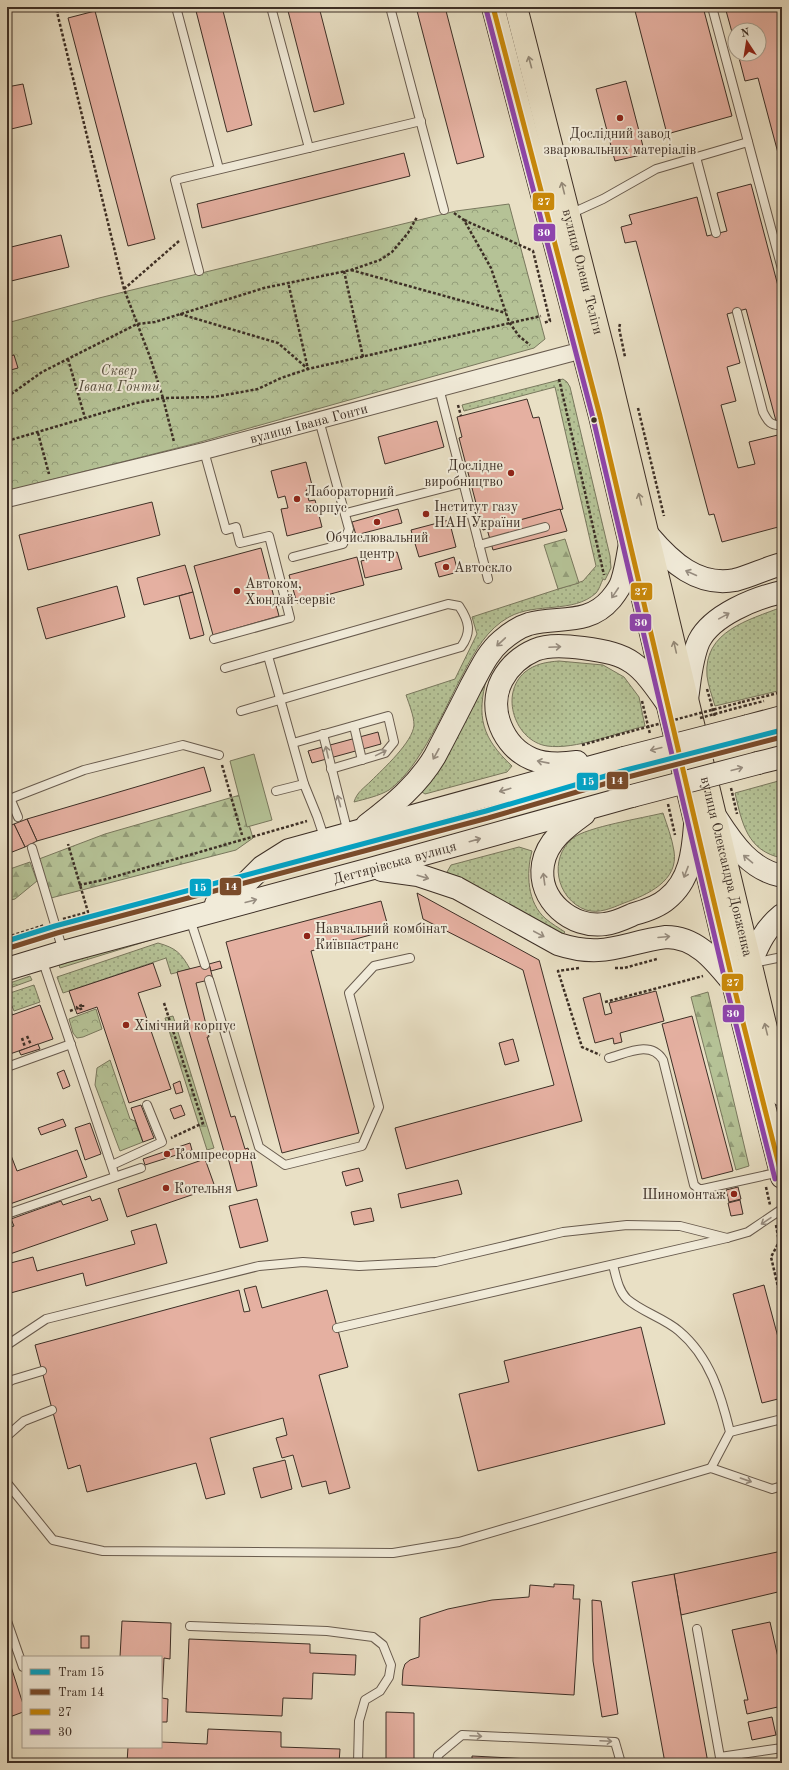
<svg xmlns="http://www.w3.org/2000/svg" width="789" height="1770" viewBox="0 0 789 1770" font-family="'Old Standard TT',serif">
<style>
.grass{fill:url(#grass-dots);stroke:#79785e}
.forest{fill:url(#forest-firs);stroke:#79785e}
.park{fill:url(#park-crowns);stroke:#79785e}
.garden{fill:#b5c296;stroke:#79785e}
.building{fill:#e5b0a1;stroke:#3d2f26}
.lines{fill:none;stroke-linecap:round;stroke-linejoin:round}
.service-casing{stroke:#685b4e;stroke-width:10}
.minor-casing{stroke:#685b4e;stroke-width:18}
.secondary-casing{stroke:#3d2f26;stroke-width:24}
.primary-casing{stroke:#3d2f26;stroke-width:24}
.path{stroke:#3d2f26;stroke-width:2.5;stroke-dasharray:3 2;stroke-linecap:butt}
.service{stroke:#f1ebd9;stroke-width:8}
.minor{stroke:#f1ebd9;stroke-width:16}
.secondary{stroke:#f1ebd9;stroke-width:22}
.primary{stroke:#e9e0c5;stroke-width:22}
.secondary-bridge-casing{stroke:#3d2f26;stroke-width:24;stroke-linecap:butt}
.path-bridge{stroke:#3d2f26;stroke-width:2.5;stroke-dasharray:3 2;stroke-linecap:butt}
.secondary-bridge{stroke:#f1ebd9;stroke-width:22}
.bus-1-casing{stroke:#f1ebd9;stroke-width:8}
.bus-2-casing{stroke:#f1ebd9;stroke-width:8}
.bus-1{stroke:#c8880a;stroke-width:5}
.bus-2{stroke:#8e44ad;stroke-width:5}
.tram-1-casing{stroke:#f1ebd9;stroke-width:8}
.tram-2-casing{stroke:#f1ebd9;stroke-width:8}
.tram-1{stroke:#03a3c6;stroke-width:5}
.tram-2{stroke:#7a4b2a;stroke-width:5}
.oneway{stroke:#938876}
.oneway2{stroke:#978d80}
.poi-dot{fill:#8f2418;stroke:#f1ebd9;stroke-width:1.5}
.bus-dot{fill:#3d2f26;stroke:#f1ebd9;stroke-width:1.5}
.labels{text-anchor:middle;stroke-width:4;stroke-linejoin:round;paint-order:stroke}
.poi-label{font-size:14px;fill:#3d2f26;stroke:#f1ebd9;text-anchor:start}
.street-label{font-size:14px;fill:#3d2f26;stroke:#f1ebd9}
.park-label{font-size:14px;font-style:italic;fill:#554c3c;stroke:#f1ebd9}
.line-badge{stroke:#f1ebd9;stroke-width:1.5}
.badge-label{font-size:11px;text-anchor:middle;font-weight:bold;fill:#fff}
</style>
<defs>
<pattern id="grass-dots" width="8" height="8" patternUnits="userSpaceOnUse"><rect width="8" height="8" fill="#b5c296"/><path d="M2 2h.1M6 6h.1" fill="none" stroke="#949e7a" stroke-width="1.8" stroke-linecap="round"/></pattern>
<pattern id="forest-firs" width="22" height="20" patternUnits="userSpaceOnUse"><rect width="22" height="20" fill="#b5c296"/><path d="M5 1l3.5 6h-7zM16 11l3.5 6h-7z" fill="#949e7a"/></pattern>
<pattern id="park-crowns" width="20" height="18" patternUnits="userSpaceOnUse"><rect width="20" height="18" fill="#b5c296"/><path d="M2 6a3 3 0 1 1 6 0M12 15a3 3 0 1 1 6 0" fill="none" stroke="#949e7a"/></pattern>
</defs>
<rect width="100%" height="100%" fill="#e9e0c5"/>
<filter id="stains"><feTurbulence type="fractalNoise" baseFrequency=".005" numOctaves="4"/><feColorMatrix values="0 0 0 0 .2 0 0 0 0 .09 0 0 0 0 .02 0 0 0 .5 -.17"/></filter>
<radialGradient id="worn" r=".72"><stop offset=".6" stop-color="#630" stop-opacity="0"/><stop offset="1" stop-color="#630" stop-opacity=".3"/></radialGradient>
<g class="grass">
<path d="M563 379 567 382 570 387 610 556 611 568 605 580 603 579C601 583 599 590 596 593 573 614 536 602 509 617 487 629 475 651 464 672 445 707 421 767 389 790 379 796 365 799 354 802 357 792 364 788 371 781 383 769 413 742 414 725 414 716 409 704 406 695L455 679 477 634 472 617 583 581 596 566 555 387 464 411 462 405Z"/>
<path d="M782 607V690L715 706C712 696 708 685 707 676 703 631 749 620 782 607Z"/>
<path d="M559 661 603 665 624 677 639 697 645 726C617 733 575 750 547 746 515 741 499 694 525 672 535 664 546 662 559 661Z"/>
<path d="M487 677C476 717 482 738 512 766L507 772 425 794 422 792 439 768Z"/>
<path d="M782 780V858C747 851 742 823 735 793Z"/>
<path d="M663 813C667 825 672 838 674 851 679 881 647 895 624 903 612 908 599 914 586 910 556 899 548 858 573 838 587 827 643 818 663 813Z"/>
<path d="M519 847 532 851C526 873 527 903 546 919 552 924 559 928 565 932L562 935 447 872 451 865Z"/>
<path d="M158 943C176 948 181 953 190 969L171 974 166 958 63 993 57 977Z"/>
<path d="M34 985 40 1002 14 1011 12 1006 7 1008V994Z"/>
</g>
<g class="forest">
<path d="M565 539 579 583 558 589 544 545Z"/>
<path d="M240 795 253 838 236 850 51 898 39 859 105 834Z"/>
<path d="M30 862 37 881 15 899 7 901V870Z"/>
<path d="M708 992 749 1166 736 1170 691 997Z"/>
<path d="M173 1016 214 1148 207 1150 165 1018Z"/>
</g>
<g class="park">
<path d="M509 204 545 339 534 348 193 444 7 491V323L99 298 456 211Z"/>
<path d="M156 936 157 938 60 968 59 965Z"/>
<path d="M30 976 32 980 7 989V984Z"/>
<path d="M96 1009 102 1029 83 1037 77 1038 73 1033 69 1019Z"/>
<path d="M110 1060 130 1119 135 1121 143 1142 120 1151 95 1085 97 1068Z"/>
</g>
<path class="garden" d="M254 754 272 820 247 827 230 761Z"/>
<g class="building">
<path d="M195 7H222L252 125 227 132Z"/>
<path d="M287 7H319L344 104 314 112Z"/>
<path d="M416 7H445L484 157 457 164Z"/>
<path d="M634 7H703L732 116 667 134Z"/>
<path d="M725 7H782V168L758 78 745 81 738 54H759V30H735V43Z"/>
<path d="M95 11 155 239 128 246 68 18Z"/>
<path d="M626 81 645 154 615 161 596 89Z"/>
<path d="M23 84 32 124 7 130V87Z"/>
<path d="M404 153 410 176 202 228 197 204Z"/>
<path d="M751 184 782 301V419L776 421 746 309 727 314 740 363 727 367 736 401 721 405 738 468 755 464 749 442 782 434V526L722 542 714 514 709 515 636 241 625 243 621 227 632 224 629 215 697 197 707 236 727 231 717 193Z"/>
<path d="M61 235 69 267 7 282V248Z"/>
<path d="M14 355 18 368 7 371V357Z"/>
<path d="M527 399 533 418 539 417 563 509 483 530 459 438 462 437 457 417Z"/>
<path d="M437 421 444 447 385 464 378 437Z"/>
<path d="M306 462 313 489 306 490 309 501 315 500 322 527 287 536 281 509 288 508 285 496 278 498 271 471Z"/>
<path d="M152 502 160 535 28 570 19 535Z"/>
<path d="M398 509 402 523 356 535 352 522Z"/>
<path d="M560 509 567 531 493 550 487 529Z"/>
<path d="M449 520 456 547 419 557 411 530Z"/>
<path d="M261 548 279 616 213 635 194 566Z"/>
<path d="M397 552 402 569 365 578 361 561Z"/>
<path d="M357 557 364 585 297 603 289 575Z"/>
<path d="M454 557 458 572 439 577 435 563Z"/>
<path d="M185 565 193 592 144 605 137 578Z"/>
<path d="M117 586 125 617 46 639 37 608Z"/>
<path d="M193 592 204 635 190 639 179 596Z"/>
<path d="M378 732 381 744 312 763 308 751Z"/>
<path d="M204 767 211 791 37 841 27 819Z"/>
<path d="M27 819 37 841 25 847 14 824Z"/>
<path d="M14 824 25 847 7 854V827Z"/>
<path d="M417 893 539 960 582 1121 406 1169 395 1128 554 1085 523 970 423 919Z"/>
<path d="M381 901 389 930 311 951 359 1133 282 1153 226 942Z"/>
<path d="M220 961 222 968 211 971 209 964Z"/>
<path d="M153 963 161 986 138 993 171 1089 129 1103 97 1007 77 1014 69 991Z"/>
<path d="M209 964 213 979 196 983 209 1037H207L231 1117 235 1116 245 1149 248 1148 257 1186 237 1191 227 1154 225 1155 186 1021 190 1020 177 972Z"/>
<path d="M656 991 664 1021 620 1033 622 1042 614 1044 613 1038 595 1043 583 998 600 993 605 1015 612 1013 609 1003Z"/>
<path d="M40 1005 53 1039 7 1055V1011L11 1009 12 1015Z"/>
<path d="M692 1016 733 1171 702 1179 662 1024Z"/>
<path d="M513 1039 519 1061 505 1065 499 1043Z"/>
<path d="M38 1044 40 1049 21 1055 19 1051Z"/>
<path d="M64 1070 70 1086 63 1089 57 1073Z"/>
<path d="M180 1081 183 1092 176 1094 173 1084Z"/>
<path d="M141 1105 154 1138 143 1142 131 1108Z"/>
<path d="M181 1105 185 1115 174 1119 170 1109Z"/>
<path d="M63 1119 66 1126 41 1135 38 1128Z"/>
<path d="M90 1123 101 1154 85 1160 75 1128Z"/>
<path d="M190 1143 192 1150 145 1165 143 1159Z"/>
<path d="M7 1145 17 1171 77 1150 87 1177 7 1205Z"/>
<path d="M205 1159 215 1187 127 1217 118 1189Z"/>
<path d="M359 1168 363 1181 346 1186 342 1172Z"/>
<path d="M458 1180 462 1194 401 1208 398 1194Z"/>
<path d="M738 1187 741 1199 729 1202 726 1190Z"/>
<path d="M90 1196 92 1201 100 1198 108 1220 7 1255V1228L14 1226 11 1219 61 1201 63 1205Z"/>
<path d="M257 1199 268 1241 240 1248 229 1206Z"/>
<path d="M740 1200 743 1214 731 1216 728 1203Z"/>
<path d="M371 1208 374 1221 354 1225 351 1212Z"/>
<path d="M156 1224 167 1263 86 1286 83 1273 7 1294V1264L33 1257 37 1271 135 1244 131 1231Z"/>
<path d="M764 1285 782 1352V1398L762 1403 733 1294Z"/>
<path d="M256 1286 262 1308 327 1290 348 1367 319 1375 350 1488 329 1494 326 1481 302 1487 293 1455 282 1458 276 1438 287 1435 283 1418 210 1438 225 1494 206 1499 196 1463 87 1492 80 1465 68 1469 35 1345 239 1290 244 1312 250 1311 244 1289Z"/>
<path d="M641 1327 665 1424 478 1471 459 1394 509 1382 504 1361Z"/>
<path d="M285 1460 292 1489 261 1498 253 1468Z"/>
<path d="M782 1551V1591L681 1615 674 1574Z"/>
<path d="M674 1574 681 1615 708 1763H665L632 1582Z"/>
<path d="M554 1584 574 1585 573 1599H580L574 1695 402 1685 403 1670 405 1664 410 1660 419 1657 420 1618 448 1609 492 1600 529 1597 530 1585 554 1587Z"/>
<path d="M592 1600 601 1601 618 1714 602 1717 593 1661Z"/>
<path d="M122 1621 171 1623 170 1659 164 1658 162 1698 168 1699 167 1722H161V1657H120Z"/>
<path d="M770 1622 782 1675V1706L747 1714 744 1700H748L732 1630Z"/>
<rect x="81" y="1636" width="8" height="12"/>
<path d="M189 1639 310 1644V1653L356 1655 355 1675 313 1673 312 1699 283 1698 282 1716 186 1712Z"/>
<path d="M7 1654 23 1704V1712L7 1718Z"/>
<path d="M386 1712 414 1713V1763H386Z"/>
<path d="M772 1717 776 1735 752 1740 748 1722Z"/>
<path d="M208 1729 281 1732V1747L340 1749 339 1763H127L128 1747H161V1742L207 1744Z"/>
<path d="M472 1756 608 1763H472Z"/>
</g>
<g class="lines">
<g class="service-casing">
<g id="service">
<path d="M176 7 219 169"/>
<path d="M271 7 309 148"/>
<path d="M390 7 444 210"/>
<path d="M712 7 782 269"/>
<path d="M696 157 716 233"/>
<path d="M570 214 603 199 656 169 748 142"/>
<path d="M199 271 175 180 421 121"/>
<path d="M737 312 763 412C768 422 771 426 782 425"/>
<path d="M439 388 488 579"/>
<path d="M204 451 226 530 236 527 240 543 269 536 290 618 214 639"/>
<path d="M346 513 463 483"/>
<path d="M479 545 545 527"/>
<path d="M293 557 343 544 349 529 319 420"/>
<path d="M268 656 304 784 317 816 325 840"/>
<path d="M225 668 448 604 459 606C469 621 472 632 461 647L241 711"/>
<path d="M354 726 362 760"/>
<path d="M323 734 348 833"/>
<path d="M293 743 388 716 394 742 385 753 331 769"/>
<path d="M276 791 304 784"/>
<path d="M10 798 18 817"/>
<path d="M7 800 84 770 183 745 219 755"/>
<path d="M32 848 63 951"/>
<path d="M190 919 205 965"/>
<path d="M42 959 115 1176"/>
<path d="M753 963 782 957"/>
<path d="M209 980 259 1147 285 1165 362 1146 379 1107 349 993 374 966 410 958"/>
<path d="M609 1058C627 1053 651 1040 663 1060L694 1185 699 1189H703L780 1172"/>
<path d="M7 1067 71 1044"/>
<path d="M112 1165 162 1142 147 1105"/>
<path d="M7 1214 141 1168"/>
<path d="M613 1265C616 1276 618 1290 627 1299 642 1312 664 1318 679 1331 710 1357 721 1395 730 1432L711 1468"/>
<path d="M337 1328 727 1238 748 1232 782 1209"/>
<path d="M7 1345 46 1319 259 1266 303 1262 359 1266 436 1262 563 1232 627 1225 680 1226 727 1238"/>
<path d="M7 1383 12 1380 42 1371"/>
<path d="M730 1432 782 1419"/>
<path d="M7 1436 24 1421 52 1410"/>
<path d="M7 1483 53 1540 103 1551 393 1553 459 1542 711 1468 772 1489 782 1486"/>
<path d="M7 1621 23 1667"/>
<path d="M190 1626 327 1631 373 1637 383 1645 391 1665 389 1677 380 1691 365 1700 359 1721 358 1763"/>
<path d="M697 1629 721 1763"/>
<path d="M720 1757 782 1748"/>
<path d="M437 1763 438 1755 462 1735 615 1742 621 1763"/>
</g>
</g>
<g class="minor-casing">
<g id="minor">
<path id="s1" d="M7 499 204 451 564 355 583 350 592 351"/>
</g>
</g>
<g class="secondary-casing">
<g id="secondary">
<path d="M649 536C671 562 698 587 735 580 751 576 766 568 782 564"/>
<path d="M687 699C690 680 691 659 699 641 712 615 755 598 782 592"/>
<path d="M748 726 782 717"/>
<path d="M577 762C562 764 546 765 532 759 503 747 487 709 502 680 509 667 521 656 535 650 549 644 568 646 583 648 631 654 639 663 667 703"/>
<path d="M758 763 782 757"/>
<path d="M584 814C566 827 547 841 543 864 537 900 572 929 605 924 615 923 625 918 634 914 645 911 658 907 667 899 690 881 693 852 695 825"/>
<path d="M717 819C733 844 751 870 782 876"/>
<path d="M367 825C393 805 418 785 435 756 447 733 459 710 471 686 480 670 487 653 501 641 509 634 519 627 529 624 559 616 588 626 611 599 615 594 620 588 622 581 626 569 628 555 630 543"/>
<path d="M382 870 418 875 457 888 558 944C604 959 622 943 666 937 697 937 715 961 733 983"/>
<path d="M216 904 239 890 262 867 289 850 624 758"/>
<path d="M750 964C759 943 764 930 782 915"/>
<path id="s2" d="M7 969 63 952 370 869 632 796"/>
</g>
</g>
<g class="primary-casing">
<g id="primary">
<path d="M493 7 600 416 733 983 782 1177"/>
<path id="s3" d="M516 7 606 361 782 1095"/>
</g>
</g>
<g class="path">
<path d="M63 7 57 12 124 289 150 357 163 398 174 442"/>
<path d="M454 213 464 220 491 268 509 322 519 336 530 345"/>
<path d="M464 220 533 251 550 321 543 323"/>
<path d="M351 270 506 313"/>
<path d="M344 271 363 357"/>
<path d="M124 289 179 241"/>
<path d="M180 314 278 343 308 369 288 282"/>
<path d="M620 324 619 328 625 357"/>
<path d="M68 359 85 418"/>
<path d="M559 379 604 575"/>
<path d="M7 397 42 372 137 324 155 322 264 288 351 270 380 260 392 252 408 233 417 217"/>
<path d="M458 405 461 416"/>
<path d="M638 408 664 516"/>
<path d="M38 433 49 474"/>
<path d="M7 441 136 403 163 398 214 397 258 389 281 378 308 369 541 316"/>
<path d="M707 689 715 717"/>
<path d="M642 701 650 734"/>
<path d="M742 702 782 692"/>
<path d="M744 706 764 701"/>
<path d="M582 745 617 735"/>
<path d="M222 765 242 835"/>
<path d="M731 788 737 814"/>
<path d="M668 804 675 835"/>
<path d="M79 885 103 880 307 821"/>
<path d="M63 919 88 912 68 844"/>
<path d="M7 937 45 925"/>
<path d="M579 968 558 971 582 1047 600 1055"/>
<path d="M615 968H624L657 959"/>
<path d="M605 1002 703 976"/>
<path d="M164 1003 203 1123 171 1138"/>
<path d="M82 1005 77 1007 78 1010 83 1008V1005"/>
<path d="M70 1011 75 1009"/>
<path d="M27 1036 31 1045"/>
<path d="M22 1038 25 1047"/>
<path d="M766 1187 770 1205"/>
<path d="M776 1225 779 1242 771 1257 782 1304"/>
</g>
<use href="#service" class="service"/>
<use href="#minor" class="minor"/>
<use href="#secondary" class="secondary"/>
<use href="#primary" class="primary"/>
<g class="secondary-bridge-casing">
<g id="secondary-bridge">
<path d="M624 758 748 726"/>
<path d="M632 796 758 763"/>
</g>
</g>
<g class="path-bridge">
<path d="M700 718 744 706"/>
<path d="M617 735 742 702"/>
</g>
<use href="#secondary-bridge" class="secondary-bridge"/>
<g class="bus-1-casing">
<path id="bus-1" d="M493 7 600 416 733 983 782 1177"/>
</g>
<g class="bus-2-casing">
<path id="bus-2" d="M486 9 593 418 726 985 775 1179"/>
</g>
<use href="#bus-1" class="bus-1"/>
<use href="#bus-2" class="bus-2"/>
<g class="tram-1-casing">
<path id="tram-1" d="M7 941 55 926 486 811 626 770 782 730"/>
</g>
<g class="tram-2-casing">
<path id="tram-2" d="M9 948 57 933 488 818 628 777 782 737"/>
</g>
<use href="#tram-1" class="tram-1"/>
<use href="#tram-2" class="tram-2"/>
</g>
<defs><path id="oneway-shaft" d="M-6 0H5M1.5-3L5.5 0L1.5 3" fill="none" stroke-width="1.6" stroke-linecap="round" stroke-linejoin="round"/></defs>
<g class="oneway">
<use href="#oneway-shaft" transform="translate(530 62) rotate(-105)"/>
<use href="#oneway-shaft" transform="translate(563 188) rotate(-104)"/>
<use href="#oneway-shaft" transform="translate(640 499) rotate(-104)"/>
<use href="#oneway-shaft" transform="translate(675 647) rotate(-103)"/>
<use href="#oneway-shaft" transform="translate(766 1029) rotate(-104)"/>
</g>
<g class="oneway2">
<use href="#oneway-shaft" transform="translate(691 573) rotate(-156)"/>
<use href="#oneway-shaft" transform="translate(615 593) rotate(124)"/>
<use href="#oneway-shaft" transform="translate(724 616) rotate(-29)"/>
<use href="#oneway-shaft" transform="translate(501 642) rotate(137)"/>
<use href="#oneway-shaft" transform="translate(555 647) rotate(-3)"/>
<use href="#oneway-shaft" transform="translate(656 749) rotate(166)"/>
<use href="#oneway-shaft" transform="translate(327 752) rotate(-103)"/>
<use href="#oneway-shaft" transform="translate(381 753) rotate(-26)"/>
<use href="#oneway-shaft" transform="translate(436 754) rotate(119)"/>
<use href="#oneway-shaft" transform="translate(543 762) rotate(-169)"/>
<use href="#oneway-shaft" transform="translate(737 769) rotate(-15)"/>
<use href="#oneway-shaft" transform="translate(505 790) rotate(164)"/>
<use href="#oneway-shaft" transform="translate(339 801) rotate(-105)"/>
<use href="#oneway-shaft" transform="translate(475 840) rotate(-16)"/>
<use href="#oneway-shaft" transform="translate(748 859) rotate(-140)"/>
<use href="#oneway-shaft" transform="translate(686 872) rotate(111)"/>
<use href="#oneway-shaft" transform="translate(423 877) rotate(16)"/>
<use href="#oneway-shaft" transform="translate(544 879) rotate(-98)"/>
<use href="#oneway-shaft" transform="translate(251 901) rotate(-15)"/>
<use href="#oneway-shaft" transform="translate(539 934) rotate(28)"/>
<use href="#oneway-shaft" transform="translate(664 937) rotate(-5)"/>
<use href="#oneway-shaft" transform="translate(766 1221) rotate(146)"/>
<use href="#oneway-shaft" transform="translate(746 1480) rotate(19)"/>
<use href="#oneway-shaft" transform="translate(476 1736) rotate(3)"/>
<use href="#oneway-shaft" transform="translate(606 1741) rotate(3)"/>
</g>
<g class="poi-dot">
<circle cx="620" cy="118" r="4"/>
<circle cx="511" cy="473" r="4"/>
<circle cx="297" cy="499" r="4"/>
<circle cx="426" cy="514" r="4"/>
<circle cx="377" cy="522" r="4"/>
<circle cx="446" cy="567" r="4"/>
<circle cx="237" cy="591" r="4"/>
<circle cx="307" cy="936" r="4"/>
<circle cx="126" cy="1025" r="4"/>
<circle cx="167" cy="1154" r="4"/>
<circle cx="166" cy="1188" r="4"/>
<circle cx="734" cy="1194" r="4"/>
</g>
<circle class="bus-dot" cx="594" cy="420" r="3.5"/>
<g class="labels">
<g class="poi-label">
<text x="620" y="138" text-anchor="middle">Дослідний завод<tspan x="620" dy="16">зварювальних матеріалів</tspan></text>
<text x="503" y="470" text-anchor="end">Дослідне<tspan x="503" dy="16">виробництво</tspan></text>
<text x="305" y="496">Лабораторний<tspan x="305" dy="16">корпус</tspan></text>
<text x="434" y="511">Інститут газу<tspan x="434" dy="16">НАН України</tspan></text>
<text x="377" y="542" text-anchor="middle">Обчислювальний<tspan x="377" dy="16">центр</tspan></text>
<text x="454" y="572">Автоскло</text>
<text x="245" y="588">Автоком,<tspan x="245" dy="16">Хюндай-сервіс</tspan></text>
<text x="315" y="933">Навчальний комбінат<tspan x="315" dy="16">Київпастранс</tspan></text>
<text x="134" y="1030">Хімічний корпус</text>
<text x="175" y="1159">Компресорна</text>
<text x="174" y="1193">Котельня</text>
<text x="726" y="1199" text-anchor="end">Шиномонтаж</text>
</g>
<g class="street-label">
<text dy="5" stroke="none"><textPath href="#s3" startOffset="273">вулиця Олени Теліги</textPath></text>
<text dy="5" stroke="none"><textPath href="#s1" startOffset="311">вулиця Івана Гонти</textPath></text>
<text dy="5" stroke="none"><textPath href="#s2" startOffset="402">Дегтярівська вулиця</textPath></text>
<text dy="5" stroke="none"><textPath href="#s3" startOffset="885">вулиця Олександра Довженка</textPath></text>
</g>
<g class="park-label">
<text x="119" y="375">Сквер<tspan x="119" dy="16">Івана Гонти</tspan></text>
</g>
</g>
<g class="line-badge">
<rect x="532" y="192" width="23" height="19" rx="4" fill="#c8880a"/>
<rect x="533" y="223" width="23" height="19" rx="4" fill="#8e44ad"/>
<rect x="630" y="582" width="23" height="19" rx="4" fill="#c8880a"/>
<rect x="629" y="613" width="23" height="19" rx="4" fill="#8e44ad"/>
<rect x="606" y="771" width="23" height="19" rx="4" fill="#7a4b2a"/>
<rect x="576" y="772" width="23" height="19" rx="4" fill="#03a3c6"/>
<rect x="219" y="877" width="23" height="19" rx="4" fill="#7a4b2a"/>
<rect x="189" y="878" width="23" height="19" rx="4" fill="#03a3c6"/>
<rect x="721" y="973" width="23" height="19" rx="4" fill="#c8880a"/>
<rect x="722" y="1004" width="23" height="19" rx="4" fill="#8e44ad"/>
</g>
<g class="badge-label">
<text x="544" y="205">27</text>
<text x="544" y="236">30</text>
<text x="641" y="595">27</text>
<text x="641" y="626">30</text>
<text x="617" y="784">14</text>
<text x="588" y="785">15</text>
<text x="231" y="890">14</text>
<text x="200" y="891">15</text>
<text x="733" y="986">27</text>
<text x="733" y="1017">30</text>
</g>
<rect width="789" height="1770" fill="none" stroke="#e9e0c5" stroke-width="24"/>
<rect x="8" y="8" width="773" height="1754" fill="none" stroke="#3d2f26" stroke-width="2"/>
<rect x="12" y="12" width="765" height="1746" fill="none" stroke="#3d2f26"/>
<rect x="22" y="1656" width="140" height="92" fill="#f1ebd9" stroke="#a9a091"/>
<rect x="30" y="1669" width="20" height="6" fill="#03a3c6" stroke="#a9a091"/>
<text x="58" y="1676" font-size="12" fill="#3d2f26">Tram 15</text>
<rect x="30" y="1689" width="20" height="6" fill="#7a4b2a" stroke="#a9a091"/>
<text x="58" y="1696" font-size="12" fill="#3d2f26">Tram 14</text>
<rect x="30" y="1709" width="20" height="6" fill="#c8880a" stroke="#a9a091"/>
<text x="58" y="1716" font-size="12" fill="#3d2f26">27</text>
<rect x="30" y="1729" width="20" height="6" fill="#8e44ad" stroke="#a9a091"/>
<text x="58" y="1736" font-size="12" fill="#3d2f26">30</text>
<g transform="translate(747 42) rotate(348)"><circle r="19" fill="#f1ebd9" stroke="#a9a091"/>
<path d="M0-3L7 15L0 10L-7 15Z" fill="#8f2418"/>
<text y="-6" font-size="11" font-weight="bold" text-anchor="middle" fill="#3d2f26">N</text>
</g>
<rect width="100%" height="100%" filter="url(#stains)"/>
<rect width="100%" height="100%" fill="url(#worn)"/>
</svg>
